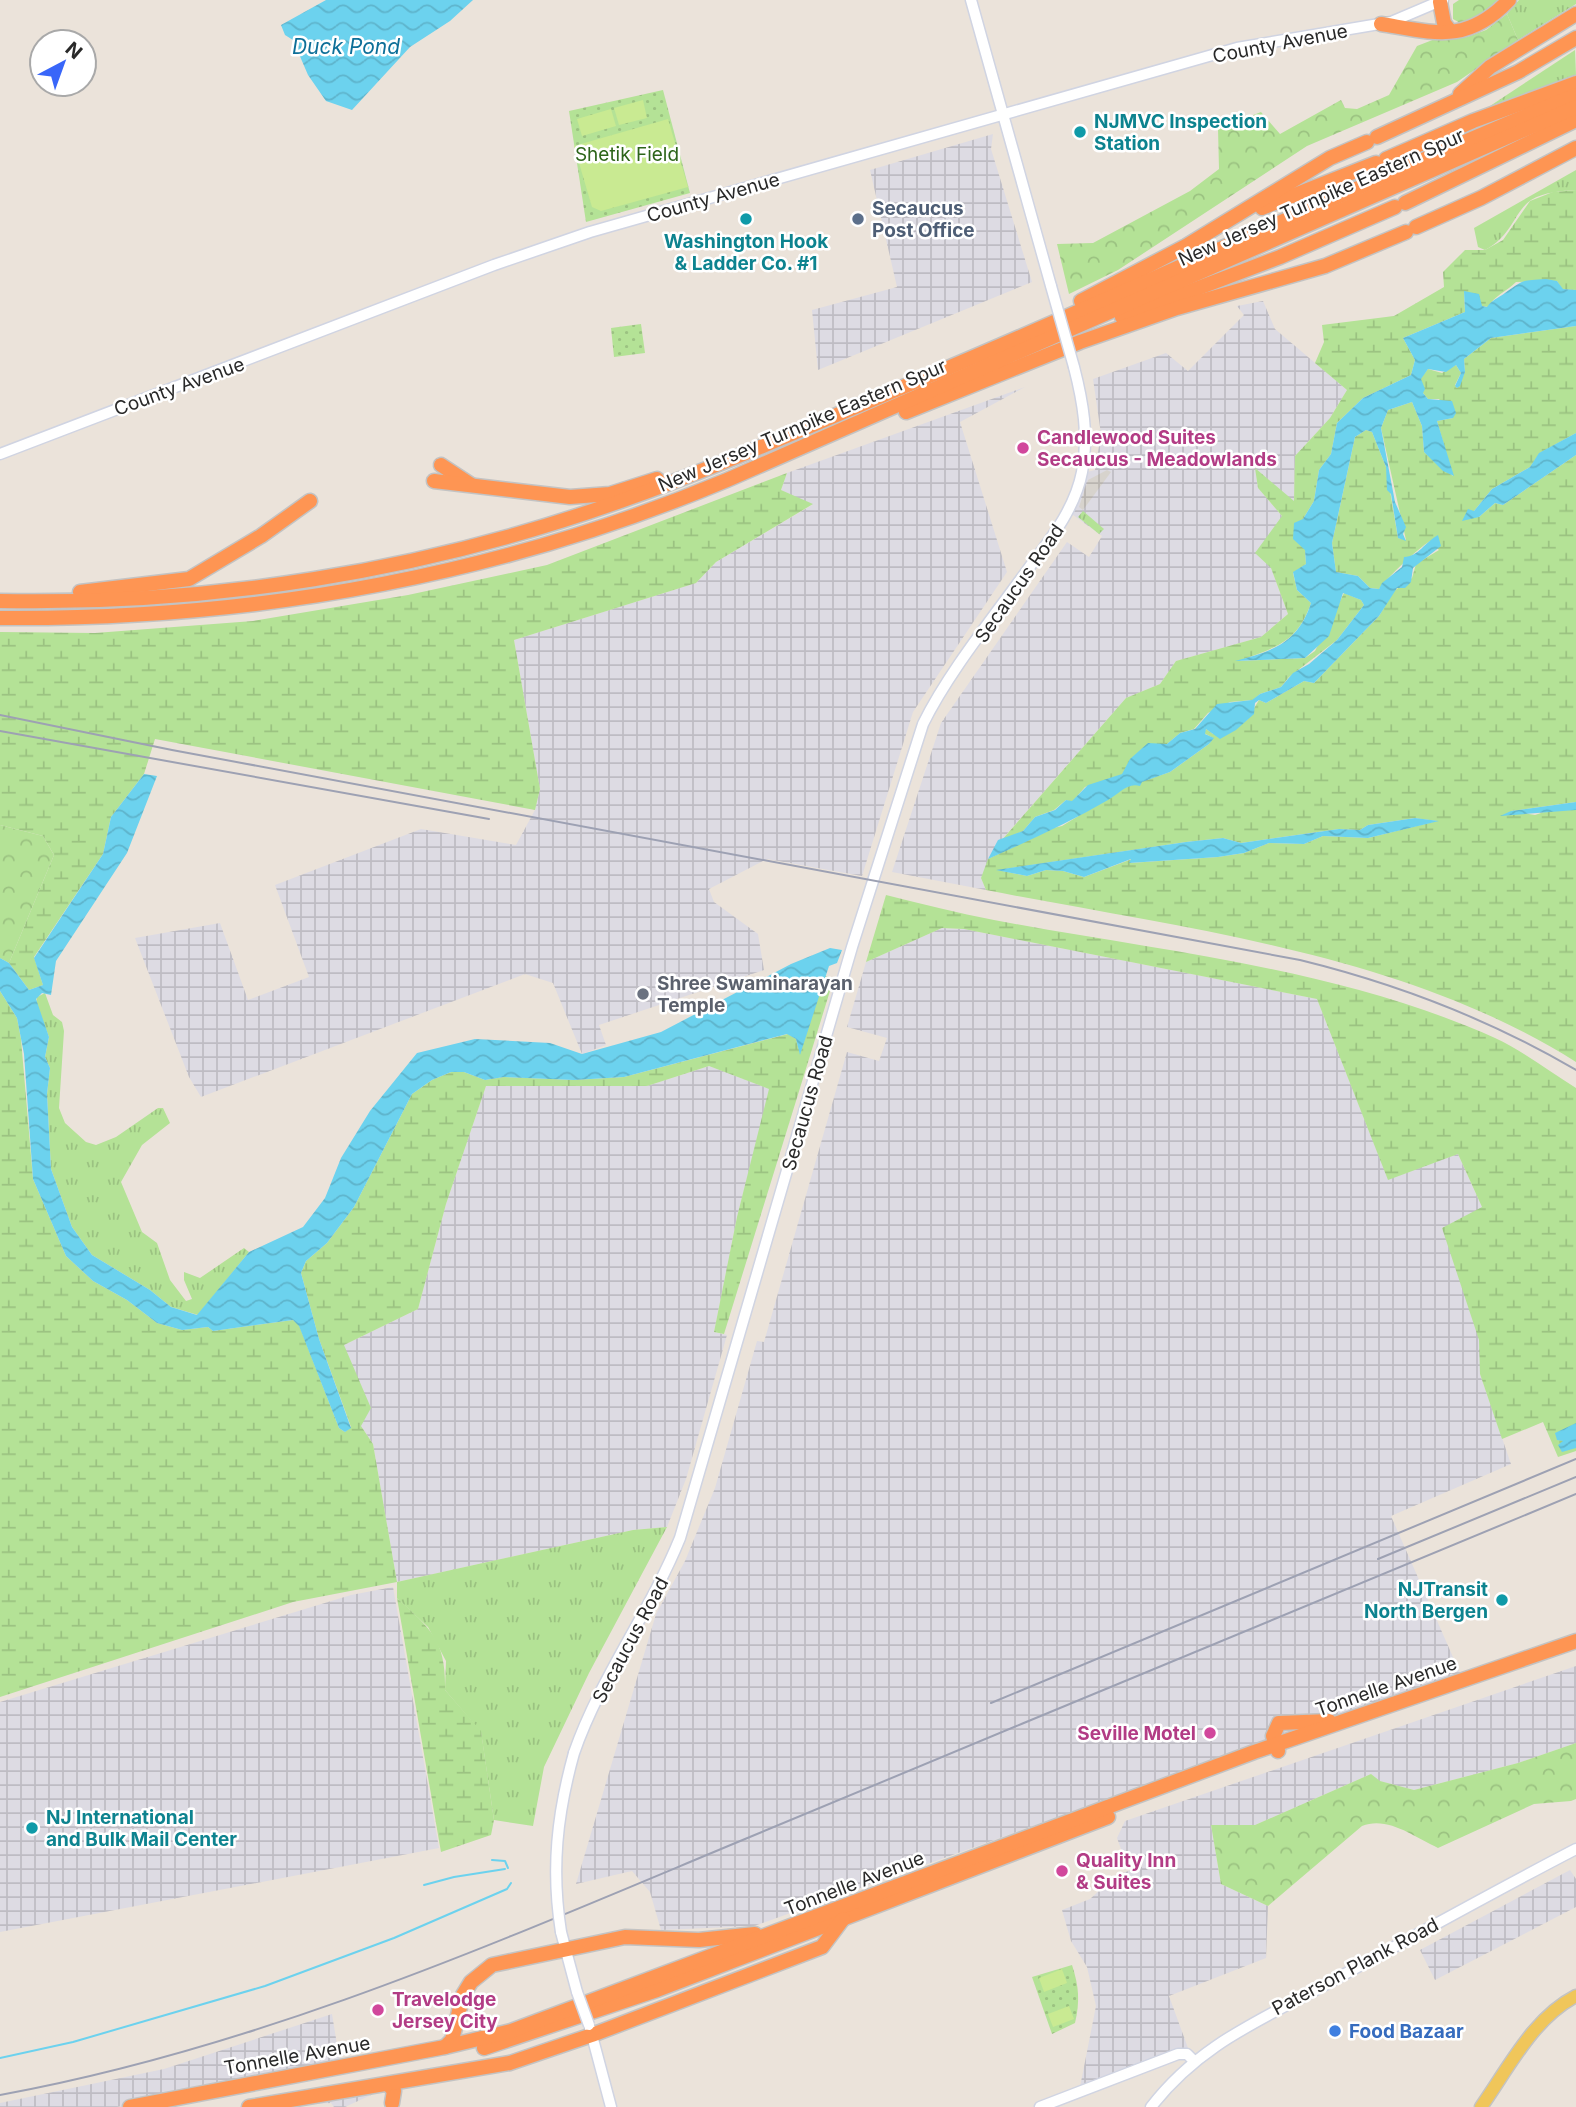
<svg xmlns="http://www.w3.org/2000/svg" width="1576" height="2107" viewBox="0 0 1576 2107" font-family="Inter,sans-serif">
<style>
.industrial{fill:url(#industrial-grid)}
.grass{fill:url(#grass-tufts)}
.forest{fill:url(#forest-crowns)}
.wetland{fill:url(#wetland-marsh);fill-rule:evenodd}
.park{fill:url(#park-dots)}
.pitch{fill:#c9ea92}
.plaza{fill:url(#plaza-grid)}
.water{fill:url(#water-waves)}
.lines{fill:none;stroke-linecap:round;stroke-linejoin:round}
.stream{stroke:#6cd2ee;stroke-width:2}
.secondary-casing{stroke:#d0d4e2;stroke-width:13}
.primary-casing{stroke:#c3c3c3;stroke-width:15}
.highway-casing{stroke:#c3c3c3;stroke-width:17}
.secondary{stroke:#fff;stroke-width:10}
.primary{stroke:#f0c65a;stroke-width:12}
.highway{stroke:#fe9553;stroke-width:14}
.rail{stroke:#9da1b3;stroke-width:2}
.secondary-bridge-casing{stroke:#d0d4e2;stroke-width:13;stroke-linecap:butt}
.secondary-bridge{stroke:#fff;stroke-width:10}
.culture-dot{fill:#0f9aa8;stroke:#fff;stroke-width:2.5}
.service-dot{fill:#5c6f8a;stroke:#fff;stroke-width:2.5}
.hotel-dot{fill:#d1479c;stroke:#fff;stroke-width:2.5}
.worship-dot{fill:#6b7280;stroke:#fff;stroke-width:2.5}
.shop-dot{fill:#3f7fe0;stroke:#fff;stroke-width:2.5}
.labels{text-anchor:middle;stroke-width:5;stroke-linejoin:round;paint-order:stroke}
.street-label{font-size:19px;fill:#292929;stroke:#fff}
.culture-label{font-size:19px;font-weight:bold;fill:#0d838f;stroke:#fff;text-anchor:start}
.park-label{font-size:19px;fill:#2d651a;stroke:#fff}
.service-label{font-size:19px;font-weight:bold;fill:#4e5e75;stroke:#fff;text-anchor:start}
.hotel-label{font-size:19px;font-weight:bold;fill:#b23c85;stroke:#fff;text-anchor:start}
.worship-label{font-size:19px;font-weight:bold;fill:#5b616d;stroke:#fff;text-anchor:start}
.shop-label{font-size:19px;font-weight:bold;fill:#366cbe;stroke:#fff;text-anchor:start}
.water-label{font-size:21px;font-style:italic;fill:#0d6f98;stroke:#fff}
</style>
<defs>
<pattern id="industrial-grid" width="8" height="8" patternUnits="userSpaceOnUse" patternTransform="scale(1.75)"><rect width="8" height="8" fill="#dddbe3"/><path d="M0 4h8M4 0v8" fill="none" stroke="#bebcc3"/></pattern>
<pattern id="grass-tufts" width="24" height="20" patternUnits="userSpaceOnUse" patternTransform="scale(1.75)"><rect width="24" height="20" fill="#b4e296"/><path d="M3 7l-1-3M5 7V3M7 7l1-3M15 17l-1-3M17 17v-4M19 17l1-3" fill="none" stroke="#9bc281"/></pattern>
<pattern id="forest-crowns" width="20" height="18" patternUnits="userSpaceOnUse" patternTransform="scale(1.75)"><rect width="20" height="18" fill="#b4e296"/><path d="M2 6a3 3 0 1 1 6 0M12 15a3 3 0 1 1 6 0" fill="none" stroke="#9bc281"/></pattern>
<pattern id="wetland-marsh" width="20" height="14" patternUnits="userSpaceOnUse" patternTransform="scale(1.75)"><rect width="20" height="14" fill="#b4e296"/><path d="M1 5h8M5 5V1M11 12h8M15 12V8" fill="none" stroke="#9bc281"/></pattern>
<pattern id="park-dots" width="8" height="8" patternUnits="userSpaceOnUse" patternTransform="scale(1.75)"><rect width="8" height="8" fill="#b4e296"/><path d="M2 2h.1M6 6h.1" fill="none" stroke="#9bc281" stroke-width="1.8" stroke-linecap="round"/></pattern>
<pattern id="plaza-grid" width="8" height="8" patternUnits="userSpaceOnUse" patternTransform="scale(1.75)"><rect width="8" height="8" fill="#d7d3cd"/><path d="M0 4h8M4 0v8" fill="none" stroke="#b9b5b0"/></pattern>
<pattern id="water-waves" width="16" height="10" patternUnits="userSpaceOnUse" patternTransform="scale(1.75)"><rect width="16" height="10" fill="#6cd2ee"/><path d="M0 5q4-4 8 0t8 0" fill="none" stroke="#5eb4cc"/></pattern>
</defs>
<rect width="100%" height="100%" fill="#ebe3da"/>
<g class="industrial">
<path d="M993 134 991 149 1032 282 818 370 812 310 897 287 870 170Z"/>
<path d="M1263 301 1275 329 1347 390 1330 418 1295 456 1294 502 1256 469 1258 488 1282 516 1271 568 1288 614 1261 637 1176 661 1160 684 1126 698 998 844 981 878 986 890 892 872 941 723 1067 542 1089 557 1102 536 1069 512 1083 473 1095 470 1101 434 1093 379 1166 353 1188 371 1244 315 1237 306Z"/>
<path d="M1025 387 960 422 1007 572 913 712 862 876 767 859 709 889 714 902 758 934 764 970 599 1025 606 1045 582 1054 553 983 525 974 201 1097 189 1077 135 938 220 923 248 1000 309 977 275 885 421 829 516 845 535 810 540 789 514 640 696 583 716 562 812 505 781 490 787 473Z"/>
<path d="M942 928 964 929 1317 999 1388 1179 1458 1154 1482 1207 1480 1374 1511 1464 1391 1516 1460 1673 754 1926 661 1930 650 1892 632 1871 576 1884 656 1614 685 1561 715 1488 757 1341 764 1342 847 1052 879 1061 887 1038 847 1027 866 962Z"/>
<path d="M709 1066 770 1089 737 1217 714 1332 727 1335 686 1479 667 1527 633 1530 397 1582 373 1444 361 1426 344 1345 418 1309 446 1204 486 1086H647Z"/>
<path d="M393 1587 439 1848 0 1932V1702L351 1595Z"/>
<path d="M1576 1666V1743L1518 1763 1414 1790 1379 1781 1371 1774 1255 1825H1211L1221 1884 1268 1906 1266 1958 1169 1996 1188 2048 1179 2057 1079 2092 1096 2006 1087 1967 1071 1941 1062 1910 1090 1899 1104 1886 1102 1880 1143 1866 1125 1860 1117 1838 1125 1821Z"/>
<path d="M1570 1870 1576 1879V1907L1435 1980 1420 1950Z"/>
<path d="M332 2014 340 2063 117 2107H0V2103L164 2069Z"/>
<path d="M406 2079 345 2107H334L331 2103 255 2107Z"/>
</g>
<g class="grass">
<path d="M1519 0H1576V4L1518 40 1507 14Z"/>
<path d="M1575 50 1576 76 1490 106Z"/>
<path d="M1576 170V190C1562 191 1544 192 1531 200 1513 213 1513 235 1485 250L1478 247 1474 228Z"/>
<path d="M1083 511 1104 529 1099 534 1078 517Z"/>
<path d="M45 993 53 1015 62 1022 64 1031 59 1108 65 1123 86 1142 96 1145 116 1137 158 1108H163L170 1123 142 1145 121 1182 142 1232 157 1243 170 1280 186 1301 192 1299 184 1280V1272L200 1278 244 1248 249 1252 198 1315 171 1307 150 1290 92 1255 72 1227 51 1169 47 1094 50 1068 45 1057 49 1037 36 1003 37 997Z"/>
<path d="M667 1527 589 1673 544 1767 533 1826 494 1820 481 1732 445 1690 446 1661 428 1627 397 1598V1582L633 1530Z"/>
</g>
<g class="forest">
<path d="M1459 0H1502L1474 21 1462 24 1453 19V4Z"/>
<path d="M1507 14 1518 40 1457 82 1307 146 1118 270 1069 294 1057 244 1093 243 1190 191 1219 169 1218 129 1261 112 1280 134 1341 100 1345 108 1357 109 1389 95 1417 46 1435 39 1467 37 1486 30Z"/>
<path d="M0 825 43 836 54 855 9 963 0 958Z"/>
<path d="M1576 1743V1799L1571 1801 1534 1804 1438 1848C1414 1837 1388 1816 1362 1826L1268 1906 1221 1884 1211 1825H1255L1371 1774 1380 1781 1414 1790 1518 1763Z"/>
</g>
<g class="wetland">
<path d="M1576 190V290L1562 289 1557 281 1516 282C1507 291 1494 296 1488 307L1482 306 1464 292 1465 312 1403 338 1415 360 1411 375 1363 398 1337 423 1331 454 1319 470 1314 501 1303 519 1306 564 1293 573 1297 590 1311 603C1297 644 1275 647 1239 661L1305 658 1315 651 1344 593 1361 600 1364 605 1337 640 1289 677 1281 687 1260 694 1253 700 1230 702 1208 713 1194 729 1180 733 1167 744H1148L1122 775 1085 787 1072 802 1066 800 1054 810 1035 817 1023 831 1001 841 1126 698 1160 684 1176 661 1261 637 1288 614 1271 568 1255 553 1282 516 1258 488 1255 468 1294 501 1295 456 1330 418 1347 390 1315 363 1324 342 1322 325 1394 316 1444 287 1443 272 1465 250H1485L1503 240 1530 201 1553 192Z"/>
<path d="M1576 326V433L1540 453 1530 467 1492 489 1474 511 1479 517 1495 503 1503 505 1576 455V802L1511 811 1535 815 1550 810H1576V1062C1402 952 1184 929 986 890L981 878 988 859 1049 829 1062 826 1126 787 1170 772 1209 744 1213 738 1204 733 1206 729 1213 734 1247 720 1259 700 1266 703 1304 681 1314 683 1379 616 1394 591 1412 578 1416 564 1439 550 1430 541C1416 550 1389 576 1379 589L1370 588 1358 576 1336 572 1332 543 1355 437 1366 430 1372 432 1386 467 1398 538 1406 540 1381 428 1388 410 1412 402 1422 426 1424 452 1453 476 1437 421 1453 418 1439 399H1428L1423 393 1420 379 1428 369 1442 373 1456 365 1461 373 1455 385 1457 388 1465 372 1464 359 1491 338ZM1415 818 1437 821 1368 838 1323 836 1304 844 1269 843 1244 853 1218 857 1130 863 1132 859 1084 877 1063 871 1046 870 1027 876 998 870 1186 842 1223 838 1241 843 1339 829 1360 830 1368 825Z"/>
<path d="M787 473 781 490 813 504 716 562 696 583 514 640 540 789 535 810 155 739 144 774 111 817 103 854 34 957 43 985 29 990 9 963 54 855 43 836 0 825V632L95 633 253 621 408 595 547 565Z"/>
<path d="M886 895C922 904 958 913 994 920 1162 952 1337 967 1495 1038 1523 1051 1550 1072 1576 1088V1451L1558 1457 1543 1422 1502 1439 1480 1374 1479 1340 1442 1228 1482 1207 1458 1154 1388 1180 1317 999 964 929 942 928 866 962Z"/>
<path d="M825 976 834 978 724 1334 714 1332 737 1217 769 1089 709 1066 647 1086H486L446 1204 418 1309 344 1345 371 1408 361 1426 373 1444 397 1582 293 1602 0 1697V991L17 1018 21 1039 33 1179 66 1256 93 1281 127 1300 157 1323 182 1330 208 1327 213 1331 293 1320 299 1325 339 1428 345 1432 351 1427 319 1339 301 1273 306 1261 327 1243 354 1207 412 1094 432 1080 451 1072H464L485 1080 504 1077 574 1080 624 1077 788 1034 796 1039 800 1053Z"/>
<path d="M397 1598C432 1630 446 1641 445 1690L481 1731 494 1820 491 1835 441 1852Z"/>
</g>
<g class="park">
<path d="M663 90 690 193 586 222 569 111Z"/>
<path d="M641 324 645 353 614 357 611 328Z"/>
<path d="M1072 1965C1079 1986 1080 2002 1075 2023L1052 2034 1032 1977Z"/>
</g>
<g class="pitch">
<path d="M643 100 647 118 619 125 614 108Z"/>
<path d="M611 109 616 126 582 136 577 119Z"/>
<path d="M668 119 688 187 601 211 592 207 574 146Z"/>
<path d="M1062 1969 1067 1983 1044 1992 1039 1978Z"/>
<path d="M1069 2006 1074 2019 1053 2027 1048 2014Z"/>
</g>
<path class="plaza" d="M1107 470 1111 472 1083 510 1079 507 1088 480Z"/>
<g class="water">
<path d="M326 0H473L450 21 410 47 352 110 326 101 308 75 293 40 285 35 281 25Z"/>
<path d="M1546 279 1557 281 1563 289 1576 290V326L1491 338 1464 359 1465 372 1460 386 1457 388 1455 386 1461 373 1456 365 1446 372 1428 369 1421 379 1425 389 1423 393 1428 399 1452 401 1456 413 1453 418 1437 421 1454 476 1443 471 1424 452 1422 426 1412 402 1388 410 1381 428 1395 502 1406 527 1403 534 1406 541 1398 538 1391 494 1387 490 1386 467 1372 432 1366 430 1355 437 1332 543 1336 572 1358 576 1370 588 1379 589 1382 583 1402 567 1404 557C1418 557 1425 542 1438 535L1441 546 1413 568 1411 582 1405 588H1397L1379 616 1314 683 1304 681 1266 703 1259 700 1255 703 1254 714 1236 730 1220 739 1206 729 1205 734 1214 738 1209 744 1170 772 1142 782 1140 786C1127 782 1118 795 1108 800 1070 822 1029 841 988 859L998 840 1023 831 1035 817 1055 810 1066 800 1072 801 1088 785 1122 774 1130 759 1148 743 1167 744 1180 733 1195 729 1217 704 1252 700 1260 694 1281 687 1293 673 1309 664 1337 640 1364 605 1361 600 1343 593 1329 636 1305 658 1235 661C1273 651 1298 643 1311 603L1297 590 1293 572 1306 564 1305 550 1293 539 1294 523 1303 519 1314 501 1319 470 1331 454 1337 423 1363 398 1411 375 1415 360 1403 338 1465 312 1464 291 1479 294 1482 306 1487 307C1493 299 1497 299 1505 293 1525 279 1520 281 1546 279Z"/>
<path d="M1576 433V455L1503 505 1495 503 1479 517 1462 521 1468 509 1474 511 1492 489 1530 467 1539 453Z"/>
<path d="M144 774 157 776 127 853 56 961 51 995 42 993 36 999 49 1037 45 1057 50 1068 47 1094 51 1169 72 1227 92 1255 150 1290 171 1307 197 1315 249 1252 303 1227 325 1198 341 1158 370 1111 417 1053 475 1039 550 1043 582 1054 661 1032 791 964 830 948 842 950 837 963 829 966 800 1055 796 1039 787 1034 624 1077 574 1080 504 1077 485 1080 464 1072H451L432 1080 412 1094 354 1207 327 1243 306 1261 301 1273 319 1339 351 1428 345 1432 339 1428 299 1326 293 1320 213 1331 208 1327 182 1330 157 1323 127 1300 93 1281 66 1256 33 1179 24 1054 17 1018 0 991V958L9 963 29 990 43 985 34 958 103 854 111 817Z"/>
<path d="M1576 802V810L1500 816 1511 811Z"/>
<path d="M1415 818 1439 821 1368 838 1323 836 1304 844 1269 843 1244 853 1218 857 1129 863 1131 859 1084 877 1063 871 1046 870 1027 876 996 870 1186 842 1223 838 1241 843 1339 829 1360 830 1368 825Z"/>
<path d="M1576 1423V1448L1562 1452 1558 1445 1563 1441 1557 1440 1555 1433Z"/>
</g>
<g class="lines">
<g class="stream">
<path d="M492 1860 505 1861 508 1868"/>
<path d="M424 1885 454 1877 505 1869"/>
<path d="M0 2058 73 2042 265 1986 394 1938 507 1889 511 1883"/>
</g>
<g class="secondary-casing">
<g id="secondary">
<path d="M971 0 1051 286"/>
<path d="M0 454 494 265 590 232 1237 48 1391 22 1443 0"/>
<path d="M574 1753C600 1678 650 1612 680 1538L852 947 923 724C949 671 996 614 1031 565 1052 537 1075 508 1082 472 1089 436 1083 402 1074 367"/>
<path d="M561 1932 577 1992"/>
<path d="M590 2028 611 2107"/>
<path d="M1040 2107 1178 2054H1187L1194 2061"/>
<path d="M1151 2107C1199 2045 1257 2022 1323 1986 1407 1940 1491 1893 1576 1849"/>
</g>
</g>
<g class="primary-casing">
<path id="primary" d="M1481 2107C1508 2069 1533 2018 1576 1996"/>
</g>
<g class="highway-casing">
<g id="highway">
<path d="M1440 2 1444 23 1450 31"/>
<path d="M1381 24C1436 33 1467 44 1509 0"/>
<path d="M1460 94 1490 67 1576 14"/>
<path d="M1377 137 1518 72 1576 38"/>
<path d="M1386 159 1473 121 1576 83"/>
<path d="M1405 203 1576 120"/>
<path d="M1262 208 1376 163"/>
<path d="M1416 227 1481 198 1576 148"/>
<path d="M1081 301 1186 246 1330 158 1367 142"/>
<path d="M1122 317 1280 257 1395 207"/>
<path d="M906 412 1080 342 1177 308 1325 266 1406 232"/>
<path d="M441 465 470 484"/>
<path d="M434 481 570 497 610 494 657 479"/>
<path d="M80 592 189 579 261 536 310 501"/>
<path d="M0 601C210 605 420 572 618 502 721 466 821 421 922 379 1141 287 1356 185 1576 95"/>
<path d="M0 618C250 620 496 577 727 480L1576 107"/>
<path d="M1278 1751 1273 1736 1279 1723 1329 1721"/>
<path d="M445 2047 452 2040 463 1995 471 1982 492 1965 625 1937 699 1940 755 1934"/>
<path d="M484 2048 657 1990 1108 1817"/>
<path d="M388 2084 394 2091 392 2103"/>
<path d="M130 2107 445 2047 511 2031 1254 1752 1576 1641"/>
<path d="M249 2107 510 2063 592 2035 822 1947 843 1919"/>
</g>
</g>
<use href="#secondary" class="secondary"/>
<use href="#primary" class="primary"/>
<use href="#highway" class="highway"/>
<g class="rail">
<path d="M0 715 172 750 1300 960C1398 984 1489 1019 1576 1070"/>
<path d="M0 731 489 819"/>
<path d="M1378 1559 1576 1477"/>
<path d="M991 1703 1576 1459"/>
<path d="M0 2095C262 2047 500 1941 745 1839 1022 1724 1299 1608 1576 1494"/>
</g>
<g class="secondary-bridge-casing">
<g id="secondary-bridge">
<path d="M1051 286 1074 367"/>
<path d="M561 1932C551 1869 557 1814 574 1753"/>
<path d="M577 1992 589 2025"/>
</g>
</g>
<use href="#secondary-bridge" class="secondary-bridge"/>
</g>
<g class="culture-dot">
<circle cx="1080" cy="132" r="7"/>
<circle cx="746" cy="219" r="7"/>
<circle cx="1502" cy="1600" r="7"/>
<circle cx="32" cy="1828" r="7"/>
</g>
<circle class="service-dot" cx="858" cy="219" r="7"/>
<g class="hotel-dot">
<circle cx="1023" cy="448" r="7"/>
<circle cx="1210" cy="1733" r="7"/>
<circle cx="1062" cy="1871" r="7"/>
<circle cx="378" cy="2010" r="7"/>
</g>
<circle class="worship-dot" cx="643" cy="994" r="7"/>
<circle class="shop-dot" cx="1335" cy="2031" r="7"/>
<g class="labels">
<g class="street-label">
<text transform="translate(1280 43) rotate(-11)" y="7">County Avenue</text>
<text transform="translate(713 197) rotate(-16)" y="7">County Avenue</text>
<text transform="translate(1321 197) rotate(-24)" y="7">New Jersey Turnpike Eastern Spur</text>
<text transform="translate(179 386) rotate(-20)" y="7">County Avenue</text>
<text transform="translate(802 425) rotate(-23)" y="7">New Jersey Turnpike Eastern Spur</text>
<text transform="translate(1019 583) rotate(-55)" y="7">Secaucus Road</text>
<text transform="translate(807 1103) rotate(-74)" y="7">Secaucus Road</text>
<text transform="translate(630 1640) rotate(-62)" y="7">Secaucus Road</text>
<text transform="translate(1386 1686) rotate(-19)" y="7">Tonnelle Avenue</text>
<text transform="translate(854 1883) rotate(-21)" y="7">Tonnelle Avenue</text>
<text transform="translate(1355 1966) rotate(-28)" y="7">Paterson Plank Road</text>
<text transform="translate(297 2055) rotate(-10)" y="7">Tonnelle Avenue</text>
</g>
<g class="culture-label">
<text x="1094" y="128">NJMVC Inspection<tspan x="1094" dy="22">Station</tspan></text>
<text x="746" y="248" text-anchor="middle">Washington Hook<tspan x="746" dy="22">&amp; Ladder Co. #1</tspan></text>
<text x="1488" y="1596" text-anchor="end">NJTransit<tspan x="1488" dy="22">North Bergen</tspan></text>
<text x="46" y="1824">NJ International<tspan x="46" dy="22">and Bulk Mail Center</tspan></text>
</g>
<g class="park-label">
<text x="627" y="161">Shetik Field</text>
</g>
<g class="service-label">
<text x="872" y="215">Secaucus<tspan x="872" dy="22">Post Office</tspan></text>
</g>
<g class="hotel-label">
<text x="1037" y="444">Candlewood Suites<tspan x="1037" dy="22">Secaucus - Meadowlands</tspan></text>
<text x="1196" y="1740" text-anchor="end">Seville Motel</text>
<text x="1076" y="1867">Quality Inn<tspan x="1076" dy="22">&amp; Suites</tspan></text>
<text x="392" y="2006">Travelodge<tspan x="392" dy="22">Jersey City</tspan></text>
</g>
<g class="worship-label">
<text x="657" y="990">Shree Swaminarayan<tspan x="657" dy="22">Temple</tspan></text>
</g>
<g class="shop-label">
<text x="1349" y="2038">Food Bazaar</text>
</g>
<g class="water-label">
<text x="346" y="54">Duck Pond</text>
</g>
</g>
<g transform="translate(63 63) rotate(41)"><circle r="33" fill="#ffffff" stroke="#a9a9a9" stroke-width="2"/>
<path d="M0-5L12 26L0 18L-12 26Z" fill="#3966f9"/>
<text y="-10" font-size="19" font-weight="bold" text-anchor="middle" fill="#292929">N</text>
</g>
</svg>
